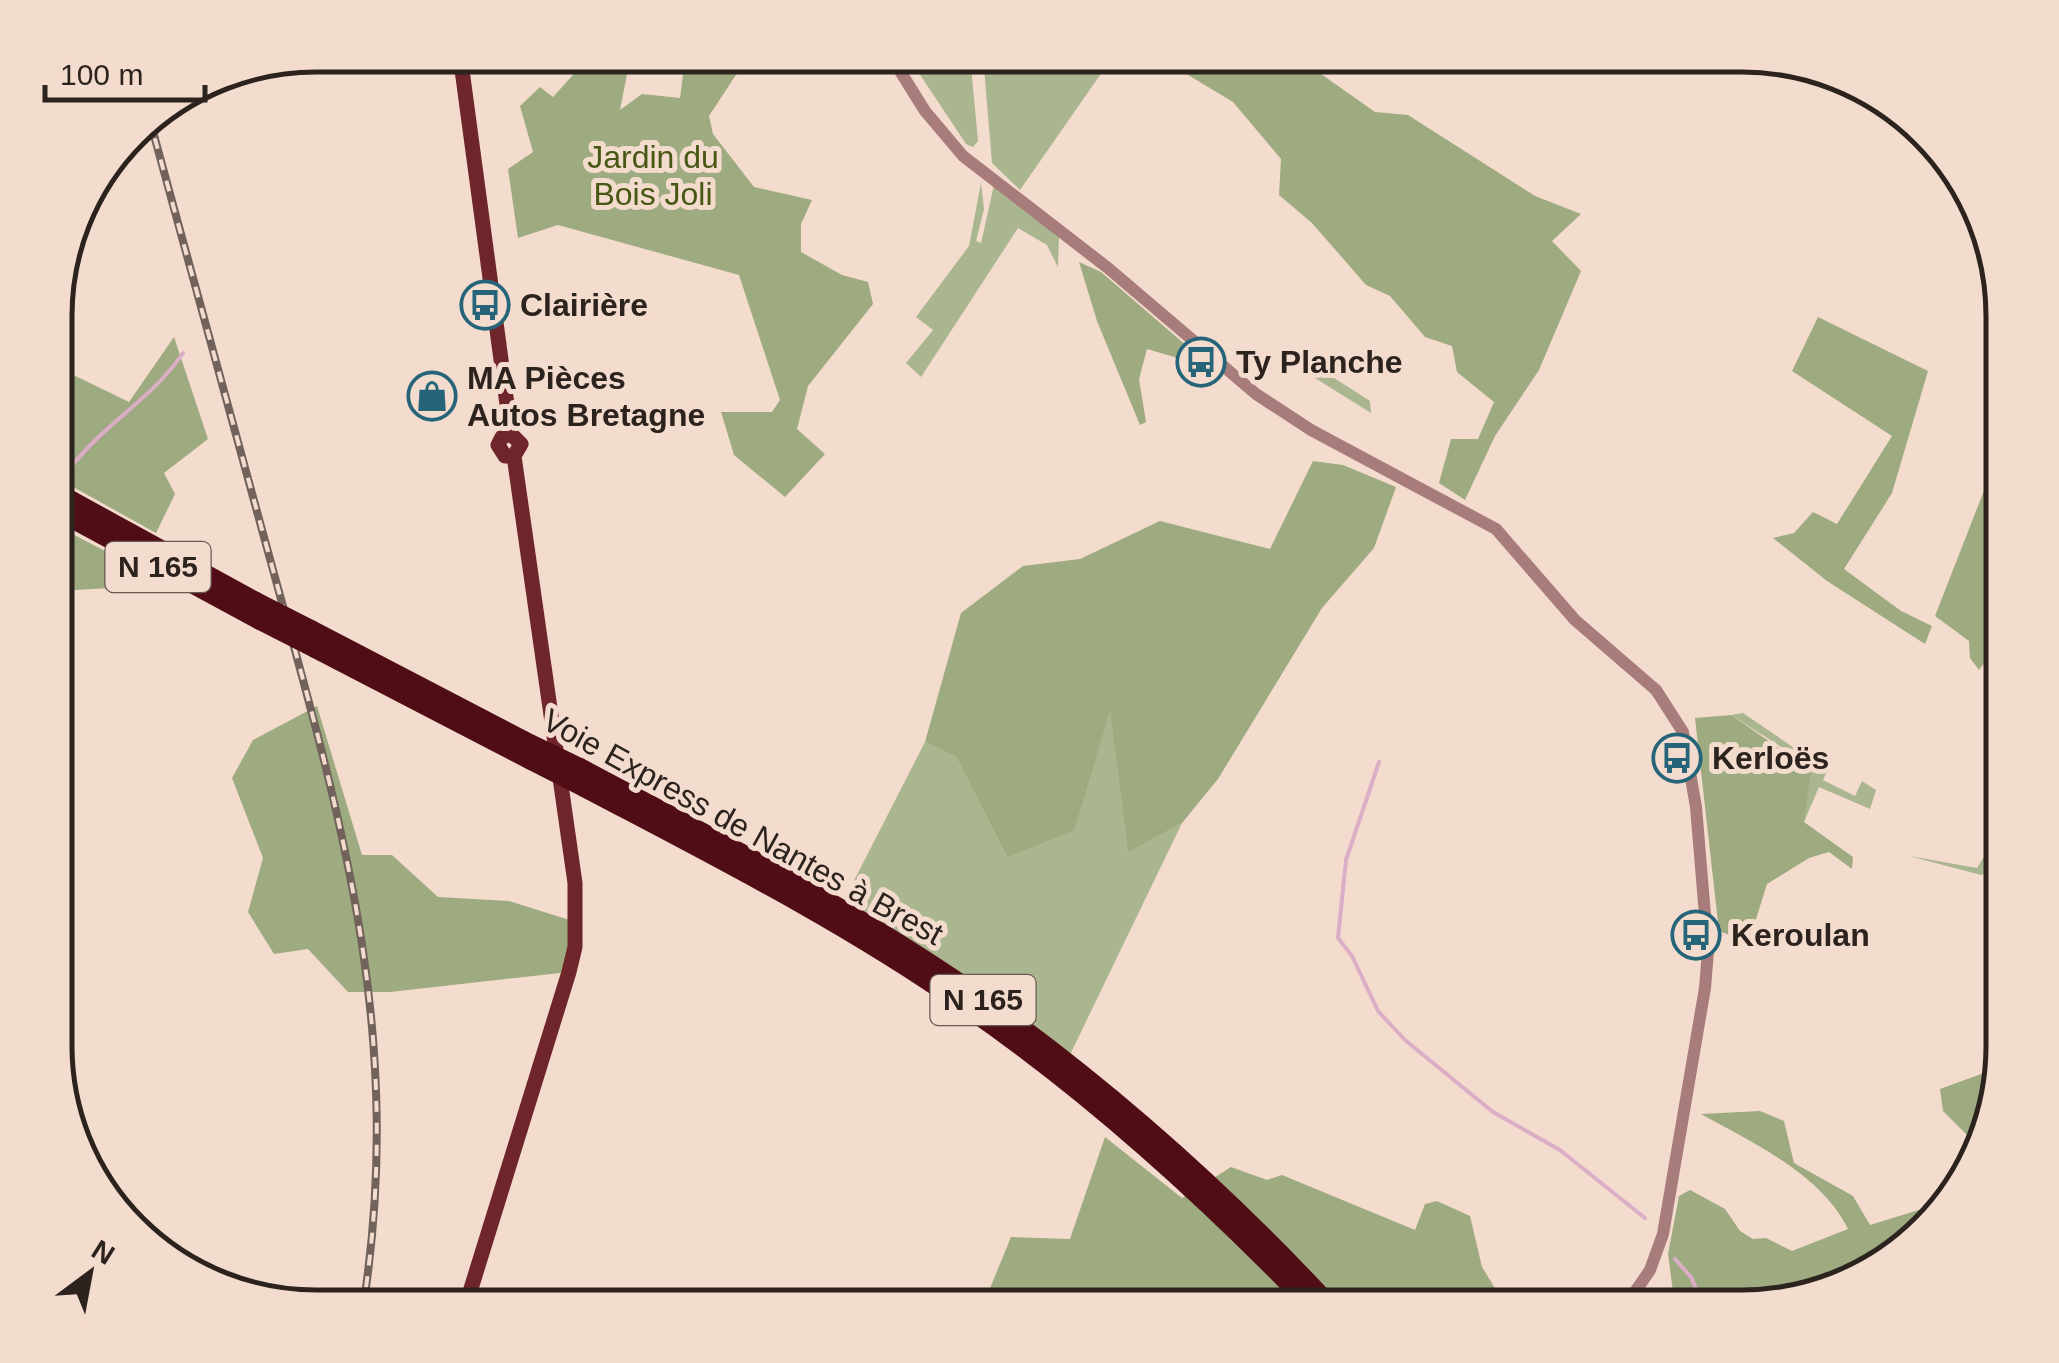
<svg xmlns="http://www.w3.org/2000/svg" width="2059" height="1363" viewBox="0 0 2059 1363" font-family="Helvetica,sans-serif">
<style>
.green{fill:#aab690}
.forest{fill:#9eab80}
.lines{fill:none;stroke-linecap:round;stroke-linejoin:round}
.stream{stroke:#dcaec6;stroke-width:4}
.minor{stroke:#a87c7b;stroke-width:12}
.major{stroke:#6f262b;stroke-width:15}
.highway{stroke:#510d15;stroke-width:18}
.rail-casing{stroke:#71635b;stroke-width:8}
.rail{stroke:#f3dbcd;stroke-width:4;stroke-dasharray:11;stroke-linecap:butt}
.highway-bridge{stroke:#510d15;stroke-width:18}
.labels{text-anchor:middle;stroke-width:10;stroke-linejoin:round;paint-order:stroke}
.shield{fill:#f3dbcd;stroke:#685a52;stroke-width:2.5}
.shield-label{font-size:30px;font-weight:bold;fill:#2c231e}
.park-label{font-size:32px;fill:#475714;stroke:#f3dbcd}
.poi-label{font-size:32px;font-weight:bold;fill:#2c231e;stroke:#f3dbcd;text-anchor:start}
.street-label{font-size:32px;fill:#2c231e;stroke:#f3dbcd}
.rim{fill:none;stroke:#2c231e;stroke-width:5}
</style>
<rect width="100%" height="100%" fill="#f3dbcd"/>
<g class="green">
<path d="M907 55H970L978 141 973 147 966 144Z"/>
<path d="M983 55H1114L1020 190 992 163Z"/>
<path d="M981 183 984 209 976 241 981 243 994 185 1059 236 1058 267 1047 245 1018 228 921 377 906 363 933 330 916 317 969 246Z"/>
<path d="M1325 353 1331 376 1370 401 1371 413 1307 373 1310 354Z"/>
<path d="M1110 708 1128 851 1182 823 1067 1061 840 908 925 742 956 757 1007 857Z"/>
<path d="M1743 713 1816 763H1831L1823 780 1855 796 1862 781 1876 790 1870 809 1819 787 1804 822 1792 754 1731 715Z"/>
<path d="M1992 843 2003 849C2003 861 1991 871 1981 875L1909 856 1977 868Z"/>
</g>
<g class="forest">
<path d="M591 55H635L628 69 620 110 642 94 680 98 685 59 672 55H749L709 116 713 134 754 187 812 200 801 224V252L842 275 868 282 873 304 808 386 797 429 825 454 785 497 734 455 721 412H772L780 400 739 275 558 225 518 238 508 169 533 152 520 106 540 87 553 97Z"/>
<path d="M1155 55H1306L1304 62 1375 112 1408 115 1535 196 1581 214 1552 241 1581 271 1539 370 1495 436 1465 500 1439 483 1451 439H1478L1494 402 1457 372 1452 346 1425 337 1390 296 1366 285 1312 223 1279 195 1281 159 1233 102Z"/>
<path d="M1079 262 1101 272 1188 347 1185 360 1147 349 1139 379 1146 422 1140 425 1097 321Z"/>
<path d="M1818 317 1928 371 1892 493 1844 569 1901 611 1932 626 1925 644 1827 581 1773 538 1794 533 1813 512 1837 524 1892 436 1792 371Z"/>
<path d="M174 337 208 439 164 473 175 494 156 533 57 478V367L129 402Z"/>
<path d="M2003 442V638L1979 670 1970 658 1969 641 1935 616Z"/>
<path d="M1313 461 1343 465 1396 487 1374 548 1322 608 1218 779 1182 823 1128 852 1110 711 1074 831 1007 857 956 757 925 742 961 613 1023 566 1080 559 1160 521 1270 549Z"/>
<path d="M57 526 132 565 111 588 57 591Z"/>
<path d="M317 706 362 855H392L438 897 509 901 576 922 569 972 390 992H348L308 949 274 954 248 912 263 858 232 778 253 740Z"/>
<path d="M1731 715 1811 770 1804 822 1853 857 1852 869 1829 852 1809 858 1767 884 1756 919 1757 946 1719 931 1695 718Z"/>
<path d="M1984 1073 1998 1080 1976 1144 1943 1111 1940 1089Z"/>
<path d="M1760 1111 1784 1121 1794 1163 1853 1196 1870 1225 1951 1200 1972 1157 1960 1192 1873 1273 1759 1307H1675L1668 1254 1679 1196 1690 1190 1725 1209 1740 1231 1753 1239 1766 1238 1792 1251 1848 1229C1821 1174 1753 1143 1701 1114Z"/>
<path d="M1105 1137 1182 1198 1231 1167 1267 1180 1282 1175 1415 1230 1425 1204 1437 1201 1470 1216 1482 1267 1507 1308H982L1011 1237 1070 1239Z"/>
</g>
<g class="lines">
<g class="stream">
<path d="M71 467C104 424 152 399 183 353"/>
<path d="M1379 762 1346 860 1338 938 1352 956 1378 1011 1405 1040 1493 1112 1560 1150 1645 1218"/>
<path d="M1675 1259 1691 1277 1704 1307"/>
</g>
<path class="minor" d="M890 55 925 111 963 156 1108 268 1256 394 1311 430 1496 529 1575 620 1656 690 1683 732 1696 807 1708 951 1705 988 1663 1234 1650 1270 1624 1308"/>
<g class="major">
<path d="M460 55 511 434"/>
<path d="M511 434 502 437 498 445 505 456H514"/>
<path d="M465 1308 569 972 575 947V883L514 456 521 444 511 434"/>
</g>
<g class="highway">
<path d="M57 492 256 601"/>
<path d="M57 511 260 621"/>
<path d="M311 629 524 740"/>
<path d="M315 649 531 761"/>
<path d="M580 767C707 835 837 899 956 980 1094 1075 1219 1185 1333 1308"/>
<path d="M584 788C713 856 844 922 964 1006 1092 1094 1205 1197 1312 1308"/>
</g>
<g class="rail-casing">
<path id="rail" d="M149 117C190 268 232 419 273 570 344 828 405 1037 363 1308"/>
</g>
<use href="#rail" class="rail"/>
<g class="highway-bridge">
<path d="M256 601 311 629"/>
<path d="M260 621 315 649"/>
<path d="M524 740 580 767"/>
<path d="M531 761 584 788"/>
</g>
</g>
<defs>
<g id="bus-ring" transform="scale(2.5)"><circle r="9.5" fill="#f3dbcd" stroke="#256479" stroke-width="1.5"/><path d="M-5-6H5V4H4V6H2V4H-2V6H-4V4H-5ZM-3.5-4V0h7V-4ZM-3.5 1.2v1.5H-2V1.2ZM2 1.2v1.5H3.5V1.2Z" fill="#256479"/></g>
<g id="shop-ring" transform="scale(2.5)"><circle r="9.5" fill="#f3dbcd" stroke="#256479" stroke-width="1.5"/><path d="M-5-2.5h2.3a2.7 3.5 0 0 1 5.4 0H5L5.5 6h-11ZM-1.5-2.5h3a1.5 2.3 0 0 0-3 0Z" fill="#256479"/></g>
</defs>
<g fill-rule="evenodd">
<use href="#bus-ring" x="485" y="305"/>
<use href="#bus-ring" x="1201" y="362"/>
<use href="#shop-ring" x="432" y="396"/>
<use href="#bus-ring" x="1677" y="758"/>
<use href="#bus-ring" x="1696" y="935"/>
</g>
<g class="labels">
<g class="shield">
<rect x="105.5" y="542" width="105" height="50" rx="8"/>
<rect x="930.5" y="975" width="105" height="50" rx="8"/>
</g>
<g class="shield-label">
<text x="158" y="577">N 165</text>
<text x="983" y="1010">N 165</text>
</g>
<g class="park-label">
<text x="653" y="168">Jardin du<tspan x="653" dy="37">Bois Joli</tspan></text>
</g>
<g class="poi-label">
<text x="520" y="316">Clairière</text>
<text x="1236" y="373">Ty Planche</text>
<text x="467" y="389">MA Pièces<tspan x="467" dy="37">Autos Bretagne</tspan></text>
<text x="1712" y="769">Kerloës</text>
<text x="1731" y="946">Keroulan</text>
</g>
<g class="street-label">
<text transform="translate(743 827) rotate(29)" y="11">Voie Express de Nantes à Brest</text>
</g>
</g>
<path d="M0 0H2059V1363H0ZM316 72H1742A244 244 0 0 1 1986 316V1046A244 244 0 0 1 1742 1290H316A244 244 0 0 1 72 1046V316A244 244 0 0 1 316 72Z" fill="#f3dbcd" fill-rule="evenodd"/>
<path class="rim" d="M316 72H1742A244 244 0 0 1 1986 316V1046A244 244 0 0 1 1742 1290H316A244 244 0 0 1 72 1046V316A244 244 0 0 1 316 72Z"/>
<g transform="translate(90 1273) rotate(32)" stroke="#f3dbcd" stroke-width="8" paint-order="stroke">
<path d="M0-8L18 38L0 25L-18 38Z" fill="#2c231e"/>
<text y="-15" font-size="28" font-weight="bold" text-anchor="middle" fill="#2c231e">N</text>
</g>
<path d="M45 85v15h160v-15" fill="none" stroke="#2c231e" stroke-width="5"/>
<text x="60" y="85" font-size="30" fill="#2c231e" stroke="#f3dbcd" stroke-width="8" paint-order="stroke">100 m</text>
</svg>
